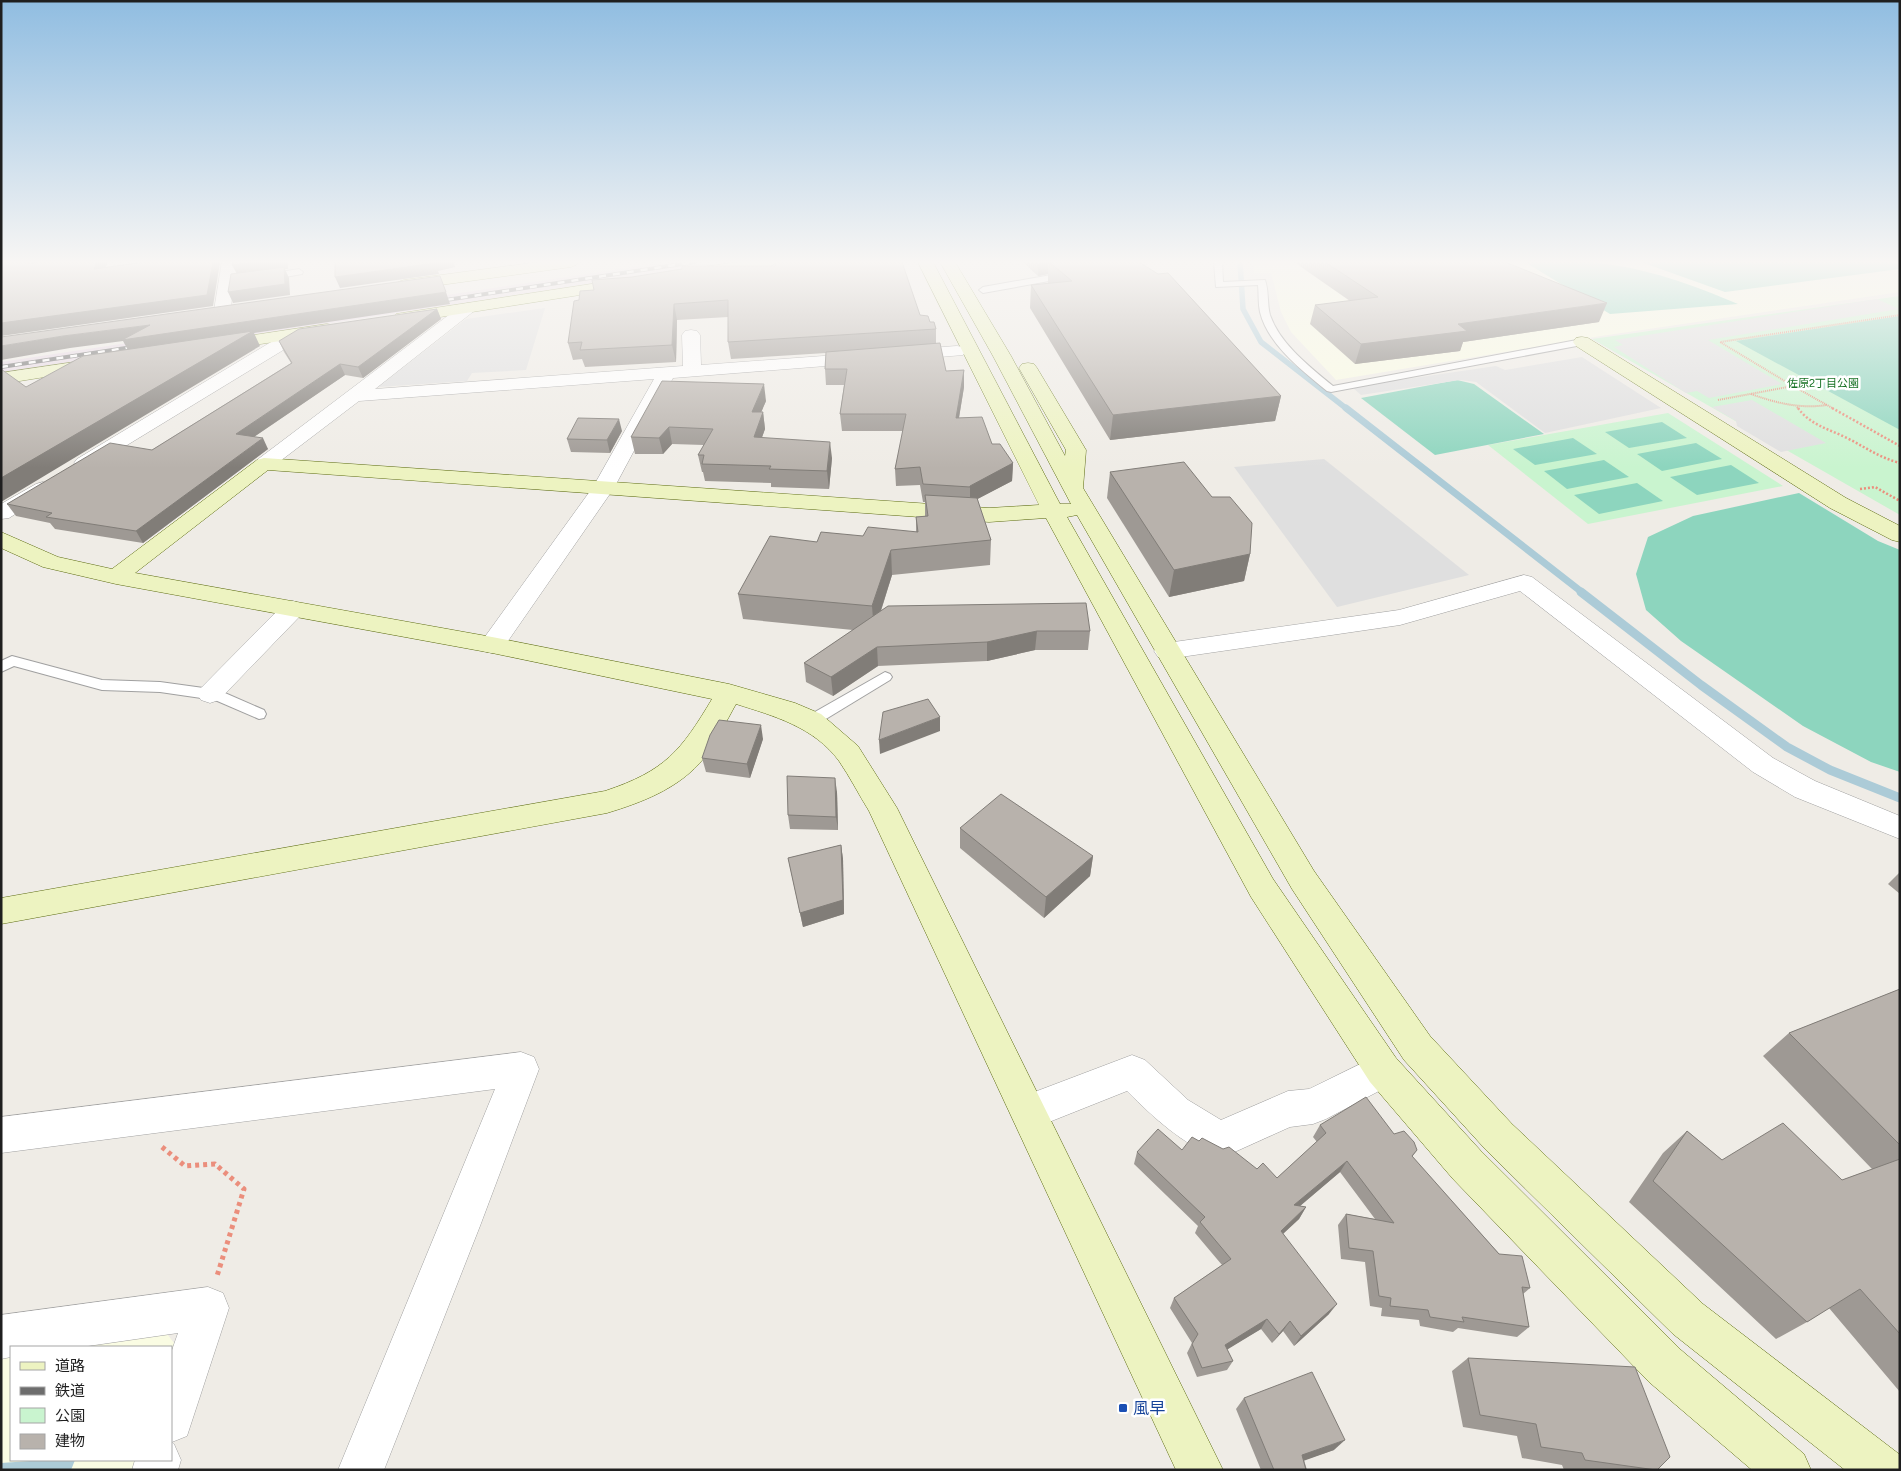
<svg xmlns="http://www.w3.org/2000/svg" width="1901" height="1471" viewBox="0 0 1901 1471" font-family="Figtree,'Noto Sans JP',sans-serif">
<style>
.industrial{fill:#e7d9e4}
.education{fill:#fafce3}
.park{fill:#c9f4cf}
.pitch{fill:#8dd5be}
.parking{fill:#dfdfdf}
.water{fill:#accbd7}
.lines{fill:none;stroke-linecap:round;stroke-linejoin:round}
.stream-far2{stroke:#accbd7;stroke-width:5.5}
.stream-far1{stroke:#accbd7;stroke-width:7}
.stream{stroke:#accbd7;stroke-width:9}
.lane-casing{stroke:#a0a0a0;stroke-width:2}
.street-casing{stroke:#a0a0a0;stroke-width:1}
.secondary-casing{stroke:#5c6b11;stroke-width:1}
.path-far2{stroke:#eb8e7c;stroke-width:2;stroke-dasharray:1 1;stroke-linecap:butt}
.path-far1{stroke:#eb8e7c;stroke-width:2.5;stroke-dasharray:2 2;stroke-linecap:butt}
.path{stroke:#eb8e7c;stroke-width:5;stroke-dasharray:4 4;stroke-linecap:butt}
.lane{fill:#fff;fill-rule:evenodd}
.street{fill:#fff;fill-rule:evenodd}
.secondary{fill:#edf3c1;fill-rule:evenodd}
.rail-casing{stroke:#6d6d6d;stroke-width:4}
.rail{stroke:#fff;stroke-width:2.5;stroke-dasharray:7;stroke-linecap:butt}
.wall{fill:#9e9994}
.shaded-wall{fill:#817d78}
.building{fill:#b8b2ac;stroke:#817d78}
.transit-dot{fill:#1a4fb4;stroke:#fff;stroke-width:2}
.labels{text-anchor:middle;stroke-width:5;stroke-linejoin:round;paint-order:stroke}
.far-park-label{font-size:11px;fill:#187225;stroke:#fff}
.near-transit-label{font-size:16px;fill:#164399;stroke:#fff;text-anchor:start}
</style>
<rect width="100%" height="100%" fill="#efece6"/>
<path class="industrial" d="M667 262H734L1 373V362Z"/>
<g class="education">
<path d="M1253 262H1900V292L1601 336 1336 380 1291 332 1281 312 1271 273H1254Z"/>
<path d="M164 1330 178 1348 171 1367V1347H60Z"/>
<path d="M11 1355V1460H141L137 1470H1V1357Z"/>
</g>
<g class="park">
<path d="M1900 296V515L1592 339Z"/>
<path d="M1668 413 1783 486 1588 524 1488 445Z"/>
</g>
<g class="pitch">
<path d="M1525 262C1549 262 1574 260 1598 263 1647 268 1693 285 1738 304L1610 314Z"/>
<path d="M1641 262H1892L1900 265V269L1725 292Z"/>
<path d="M1900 316V430L1736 341Z"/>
<path d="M1457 380 1474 384 1544 434 1435 455 1361 398Z"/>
<path d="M1662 422 1687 438 1629 448 1605 432Z"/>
<path d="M1573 438 1597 454 1535 465 1513 449Z"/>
<path d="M1696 443 1722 459 1662 471 1637 454Z"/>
<path d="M1604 460 1629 477 1567 489 1544 471Z"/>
<path d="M1731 465 1759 483 1697 495 1670 477Z"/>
<path d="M1637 483 1663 501 1599 514 1574 495Z"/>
<path d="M1799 493 1878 541 1900 550V772L1871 762 1803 726 1681 641 1646 610 1636 574 1648 537 1693 516Z"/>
</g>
<g class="parking">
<path d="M1877 299 1899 309 1708 340 1782 384 1709 398 1697 391 1686 393 1614 347 1623 345 1615 340Z"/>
<path d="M545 308 526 370 472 373 467 381 378 387 466 319Z"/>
<path d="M1582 357 1661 408 1545 433 1476 382 1460 380 1361 395 1352 387 1496 366 1505 370Z"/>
<path d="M1752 400 1826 443 1781 452 1737 426 1736 421 1712 407Z"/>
<path d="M1324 459 1469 575 1337 607 1234 467Z"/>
</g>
<path class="water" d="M44 1460H75L71 1470H1V1463Z"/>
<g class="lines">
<path class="stream-far2" d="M1240 262 1243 309 1261 342 1347 409"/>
<path class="stream-far1" d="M1346 408 1583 593"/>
<path class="stream" d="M1581 592 1701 685 1787 747 1830 770 1900 798"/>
<g class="lane-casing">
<g id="lane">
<path d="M1214 262H1222L1223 282 1265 280C1269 291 1267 304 1270 315 1280 344 1310 367 1333 386L1582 339 1587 342 1582 345 1331 392 1327 391C1303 371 1268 345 1260 312 1258 303 1259 294 1258 285L1216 287Z"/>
<path d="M299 269 303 272 302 274 268 280 264 277 268 274Z"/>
<path d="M1068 272 1071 273V277L983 293 979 290 983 287Z"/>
<path d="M12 656 102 680 160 682 218 690 264 710 266 714 264 718 259 719 215 700 160 692 102 690 14 666 1 672V661Z"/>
<path d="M885 672 890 674 892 677 890 680 816 725 811 726 806 725 804 721 806 717Z"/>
</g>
</g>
<g class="street-casing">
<g id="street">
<path d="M222 262H238L230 311 228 314H216L214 311Z"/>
<path d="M468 303 474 305 476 308 474 311 375 389 683 366 682 335 685 331 691 330 697 331 700 335 701 365 864 353 870 354 873 358 870 362 864 363 673 378 614 488 501 651 492 653 483 651 479 645 593 487 654 379 359 401 271 468 264 470 257 468 254 464 257 460 462 305Z"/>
<path d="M297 329 303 330 306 334 303 338 91 467 84 469 77 467 74 463 77 459 291 330Z"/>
<path d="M957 346 963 347 966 351 963 355 904 360 898 359 895 355 898 351 904 350Z"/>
<path d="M43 482 50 484 54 488 50 492 9 518 1 519V504L36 484Z"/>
<path d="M1524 575 1532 577 1773 758 1815 781 1900 816V839L1795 797 1753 772 1520 591 1400 625 1167 659 1158 657 1154 651 1158 645 1167 643 1399 610Z"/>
<path d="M293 601 302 604 305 609 302 614 219 700 210 703 201 700 197 694 201 688 284 604Z"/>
<path d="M521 1052 534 1057 539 1069 480 1226 384 1470H338L495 1089 1 1153V1117Z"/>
<path d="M1383 1053 1396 1058 1401 1070 1396 1082 1326 1119 1313 1124 1290 1127 1219 1159C1181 1143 1155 1119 1127 1091L1029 1130 1016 1125 1010 1112 1016 1099 1132 1055 1145 1060 1188 1100 1221 1120 1288 1091 1309 1089Z"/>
<path d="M208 1287 223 1293 229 1308 187 1436 172 1442 174 1444 181 1460 178 1470H132L135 1460H171V1353L178 1333 81 1347H11V1357L1 1359V1315Z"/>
</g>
</g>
<g class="secondary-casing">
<g id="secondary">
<path d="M539 262H579L576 265 571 267 404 290 398 288 396 285 398 282 404 280Z"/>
<path d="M739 262H776L773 265 768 267 703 277 698 275 695 272 698 269 703 267Z"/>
<path d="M918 262H933L1060 504H1071L993 356 940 262H955L1011 356 1065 456 1066 450 1019 368 1022 364 1028 363 1034 364 1037 368 1086 450 1083 488 1314 871 1430 1036 1512 1124 1703 1304 1899 1454 1900 1470H1845L1673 1334 1486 1150 1404 1060 1292 889 1077 515 1067 517 1273 879 1396 1058 1481 1151 1681 1350 1804 1454 1811 1470H1752L1649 1382 1453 1179 1370 1082 1251 897 1046 518 989 522 268 470 135 573 492 637 729 684 795 703 821 714 858 746 897 808 1223 1470H1176L869 811C859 795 850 777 839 761 814 727 774 716 736 704 726 722 716 742 704 758 680 788 643 802 607 813L1 924V898L605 791C665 771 681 751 712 699L492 653 116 584 43 567 1 548V532L58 557 112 569 257 460 264 458 989 508 1039 505Z"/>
<path d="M631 278 637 280 639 283 637 286 402 323 396 322 394 318 396 314 402 313Z"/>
<path d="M327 324 333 325 335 329 333 333 221 350 215 349 212 345 215 341 221 340Z"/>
<path d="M1582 337 1588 338 1846 498 1900 526V542L1892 540 1830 508 1576 346 1573 342 1576 338Z"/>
<path d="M95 359 101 360 104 364 101 368 1 384V373Z"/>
</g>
</g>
<g class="path-far2">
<path d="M1793 386 1720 342 1900 315"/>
<path d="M1751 394C1776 403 1800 409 1827 405"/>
<path d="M1718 400 1793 386 1834 409"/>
<path d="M1797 407 1799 409"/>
</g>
<g class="path-far1">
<path d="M1798 408C1810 425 1829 429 1847 438 1865 447 1880 458 1900 463"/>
<path d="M1832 408 1900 446"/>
<path d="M1860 489 1875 487 1900 501"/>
</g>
<path class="path" d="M162 1147 185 1166 215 1164 244 1189 217 1276"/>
<use href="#lane" class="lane"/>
<use href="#street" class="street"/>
<use href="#secondary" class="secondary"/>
<g class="rail-casing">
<g id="rail">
<path d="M433 302 695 262"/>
<path d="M1 367 139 346"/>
</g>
</g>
<use href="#rail" class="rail"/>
</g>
<g class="wall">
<path d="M1023 262H1139L1281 396 1275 421 1110 440 1030 308 1031 285 1048 284V274L1038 276Z"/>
<path d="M1294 262H1505L1599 322 1463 342 1460 351 1355 364 1310 324 1315 305 1350 301Z"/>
<path d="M594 290 920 315 930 322 936 329V343L946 371 964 370V387L959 418 992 444 1013 463 1012 481 977 499 991 540 990 565 892 575 881 611 1090 631 1088 650H1035L987 661 878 666 833 696 806 682 804 663 853 630 743 619 738 594 817 542 863 536 916 532V517L925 516V502H923L920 485 896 486 895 469 903 431H842L840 414 844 385H826L825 369 826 353 731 359 728 342V317L677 320 676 362 585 367 582 359 573 360 568 343 579 300Z"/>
<path d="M437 309 441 319 363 378 345 375 254 437 268 449 143 543 55 529 50 523 16 516 7 504 152 450 291 363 284 352 279 341Z"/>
<path d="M766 401 761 412H763L765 429 762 437 832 458 829 489 771 487V483L705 481 703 472H702L698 455 704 445 672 444 663 454H635L631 437Z"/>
<path d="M622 431 610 453 571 452 567 439Z"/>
<path d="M1110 472 1212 497 1250 554 1244 581 1169 597 1107 498Z"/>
<path d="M763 739 750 778 706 772 702 758Z"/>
<path d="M837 792 838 830 790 829 788 815Z"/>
<path d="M960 828 1093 856 1090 876 1044 918 960 848Z"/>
<path d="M841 845 843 859 844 914 803 927 788 858Z"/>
<path d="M1900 872V894L1888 884Z"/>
<path d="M1900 989V1392L1829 1308 1807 1322 1776 1339 1629 1202 1663 1153 1687 1131 1722 1160 1842 1180 1872 1169 1763 1056 1789 1033Z"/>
<path d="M1320 1125 1394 1134 1417 1150 1412 1157 1530 1288 1523 1294 1529 1327 1517 1337 1458 1328 1453 1332 1420 1326 1419 1320 1381 1316 1382 1308 1370 1306 1365 1262 1341 1259 1338 1225 1346 1214 1375 1219 1340 1172 1300 1206 1306 1207 1299 1219 1283 1234 1329 1314 1294 1346 1283 1331 1272 1343 1261 1329 1227 1349 1233 1361 1227 1370 1197 1377 1187 1353 1192 1343 1170 1308 1174 1298 1222 1265 1195 1233 1198 1226 1134 1164 1137 1152 1182 1150 1199 1141 1257 1169 1277 1178 1317 1142 1313 1137Z"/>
<path d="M1468 1358 1657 1470H1564L1562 1465 1522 1458 1517 1436 1463 1427 1452 1371Z"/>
<path d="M1244 1398 1334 1450 1304 1460 1307 1470H1261L1236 1409Z"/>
</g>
<g class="shaded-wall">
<path d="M97 262H108L100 280 94 269Z"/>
<path d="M213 262H220L213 306 1 336V323Z"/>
<path d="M253 262H288V269H285L289 278 290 295 233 303 228 292 238 276 232 265Z"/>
<path d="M435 262H453L455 267 438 271 439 274 340 288 335 277Z"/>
<path d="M1039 262H1048V274L1038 276Z"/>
<path d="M446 292 450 304 254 333 260 346 1 502V478L129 352 123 341 70 348 1 360V346L63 336 150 325Z"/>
<path d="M1607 303 1599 322 1463 342 1460 351 1355 364 1361 344 1458 324Z"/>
<path d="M674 304 677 320 676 362 672 345Z"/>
<path d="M437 309 441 319 363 378 358 367Z"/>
<path d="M340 364 345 375 242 445 236 434Z"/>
<path d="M964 370V387L956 435V418Z"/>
<path d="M764 384 766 401 754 429 752 412Z"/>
<path d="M1281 396 1275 421 1110 440 1113 415Z"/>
<path d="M763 412 765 429 756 454 754 437Z"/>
<path d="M619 419 622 431 610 453 607 440Z"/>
<path d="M669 427 672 444 663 454 659 438Z"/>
<path d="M263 438 268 449 143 543 136 531Z"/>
<path d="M830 442 832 458 829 489 827 471Z"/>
<path d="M1013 463 1012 481 970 503V486Z"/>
<path d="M891 550 892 575 874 632 872 606Z"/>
<path d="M1250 554 1244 581 1169 597 1174 570Z"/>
<path d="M1037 631 1035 650 987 661V642Z"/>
<path d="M877 647 878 666 833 696 831 677Z"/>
<path d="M940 717V731L880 754 879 740Z"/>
<path d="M761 725 763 739 750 778 747 764Z"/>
<path d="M835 778 837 792 838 830 836 817Z"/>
<path d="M841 845 843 859 844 914 803 927 800 913Z"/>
<path d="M1093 856 1090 876 1044 918 1046 897Z"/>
<path d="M1347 1161 1340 1172 1287 1217 1294 1205Z"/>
<path d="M1306 1207 1299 1219 1274 1242 1281 1231Z"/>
<path d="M1337 1304 1329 1314 1294 1346 1301 1336Z"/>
<path d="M1267 1319 1261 1329 1220 1354 1225 1345Z"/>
<path d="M1290 1321 1283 1331 1272 1343 1279 1334Z"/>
<path d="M1345 1440 1334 1450 1292 1465 1302 1455Z"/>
</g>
<g class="building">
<path d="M1 262H27L29 263H34V262H97L94 269 145 262H213L207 295 1 323Z"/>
<path d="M233 262H253L232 265Z"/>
<path d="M335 262H435L436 263 335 277Z"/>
<path d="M776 262H902L920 315 928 316 930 322H934L936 329 728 342V300L674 304 672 345 580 350 582 342 568 343 574 301 579 300 580 291 594 290 592 280 632 277 682 269V266H775Z"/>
<path d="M1049 262H1139L1158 274 1168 273 1281 396 1113 415 1031 285 1072 281Z"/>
<path d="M1325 262H1505L1607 303 1458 324 1467 331 1361 344 1315 305 1378 297Z"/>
<path d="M284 267 285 284 228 292 231 274Z"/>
<path d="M440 276 446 292 122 340 150 325 63 336 1 346V337Z"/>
<path d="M437 309 358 367 340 364 236 434 263 438 136 531 46 517 52 513 7 504 110 443 152 450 292 363 279 341 299 329Z"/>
<path d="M253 331 1 478V369L26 387 83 356Z"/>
<path d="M940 343 946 371 964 370 956 418 982 417 992 444H1000L1013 463 970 486V487L923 484 920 467 895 469 906 414H840L847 369H825L826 352Z"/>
<path d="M662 381 764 384 752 412H763L754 437 830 442 827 471 769 469 771 466 702 464 704 455H698L713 429 669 427 659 438 631 437Z"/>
<path d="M578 418 619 419 607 440 567 439Z"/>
<path d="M1184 462 1212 497H1230L1252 523 1250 554 1174 570 1110 472Z"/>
<path d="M925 495 977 498 991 540 891 550 872 606 738 594 770 536 817 542 821 532 863 536 868 527 918 532 916 517 928 516Z"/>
<path d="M1086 603 1090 631H1037L987 642 877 647 831 677 804 663 888 606Z"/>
<path d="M928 699 940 717 879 740 883 712Z"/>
<path d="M719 720 761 725 747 764 702 758 710 735Z"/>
<path d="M787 776 835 778 836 817 788 815Z"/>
<path d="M1001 794 1093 856 1046 897 960 828Z"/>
<path d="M841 845 843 900 800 913 788 858Z"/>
<path d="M1900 989V1145L1789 1033Z"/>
<path d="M1366 1097 1394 1134 1404 1131 1414 1142 1417 1150 1412 1156 1499 1254 1522 1256 1530 1288 1522 1287 1529 1327 1462 1317 1464 1322 1430 1317 1428 1310 1390 1306 1391 1298 1379 1296 1373 1251 1349 1248 1346 1214 1394 1223 1347 1161 1294 1205 1306 1207 1281 1231 1337 1304 1301 1336 1290 1321 1279 1334 1267 1319 1225 1345 1233 1361 1202 1368 1192 1344 1198 1334 1174 1298 1231 1259 1200 1222 1205 1217 1137 1152 1158 1129 1182 1150 1192 1137 1199 1141 1202 1138 1223 1149 1229 1147 1257 1169 1263 1163 1277 1178 1326 1133 1320 1125Z"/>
<path d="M1783 1123 1842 1180 1900 1159V1334L1860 1289 1807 1322 1653 1181 1687 1131 1722 1160Z"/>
<path d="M1468 1358 1635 1367 1670 1457 1657 1470H1656L1585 1460 1582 1453 1541 1447 1536 1424 1480 1415Z"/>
<path d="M1312 1372 1345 1440 1302 1455 1306 1470H1274L1244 1398Z"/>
</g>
<linearGradient id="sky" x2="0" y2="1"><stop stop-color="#90bde1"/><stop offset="0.56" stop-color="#f8f6f4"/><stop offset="1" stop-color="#f8f6f4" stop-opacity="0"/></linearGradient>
<rect width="1901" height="468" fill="url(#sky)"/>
<rect class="transit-dot" x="1118" y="1403" width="10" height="10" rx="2.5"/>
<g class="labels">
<g class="far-park-label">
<text x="1823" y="387">佐原2丁目公園</text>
</g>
<g class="near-transit-label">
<text x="1133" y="1414">風早</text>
</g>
</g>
<rect width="1901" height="1471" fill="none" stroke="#1f1f1f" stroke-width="5"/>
<rect x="10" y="1346" width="162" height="115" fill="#ffffff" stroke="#a5a5a5"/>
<rect x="20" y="1362" width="25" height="8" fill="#edf3c1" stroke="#a5a5a5"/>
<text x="55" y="1371" font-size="15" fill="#1f1f1f">道路</text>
<rect x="20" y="1387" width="25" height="8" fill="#6d6d6d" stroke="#a5a5a5"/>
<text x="55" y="1396" font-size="15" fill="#1f1f1f">鉄道</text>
<rect x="20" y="1408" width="25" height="15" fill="#c9f4cf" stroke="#a5a5a5"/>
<text x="55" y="1421" font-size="15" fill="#1f1f1f">公園</text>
<rect x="20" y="1434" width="25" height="15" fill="#b8b2ac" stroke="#a5a5a5"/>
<text x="55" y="1446" font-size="15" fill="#1f1f1f">建物</text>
</svg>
